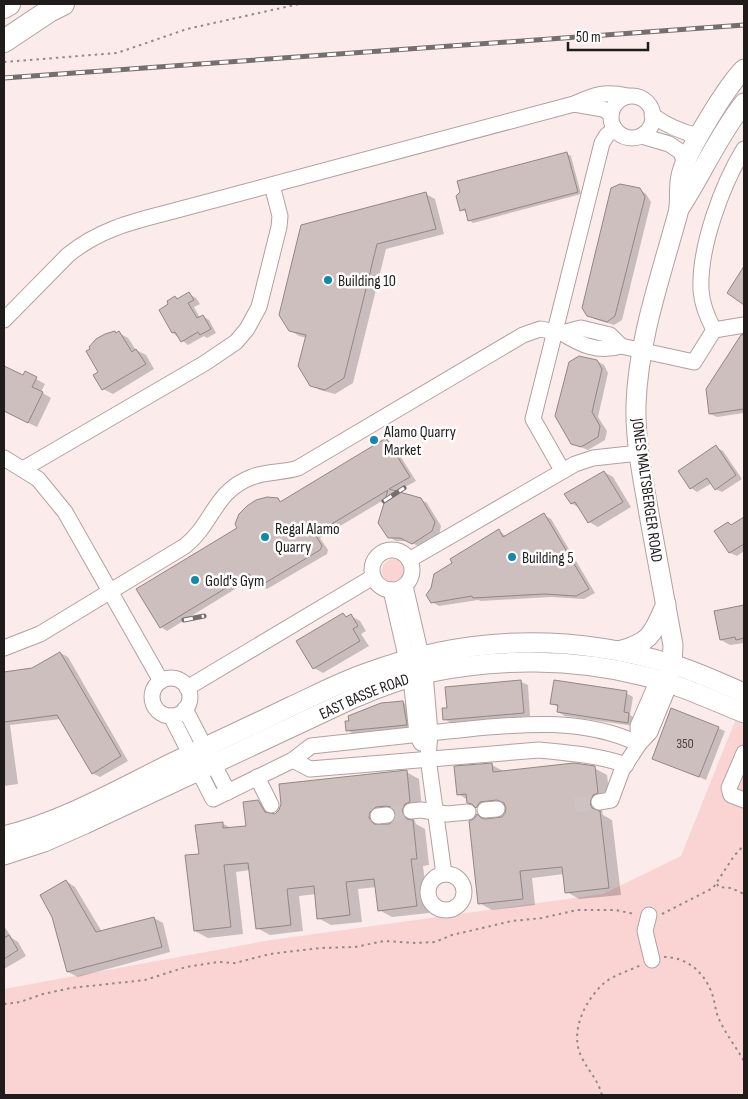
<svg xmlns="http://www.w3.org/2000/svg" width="748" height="1099" viewBox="0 0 748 1099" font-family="'Sofia Sans Condensed',sans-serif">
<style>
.green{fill:#fad4d3}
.shadow{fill:#0003;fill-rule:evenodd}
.building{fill:#cebfbf;stroke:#938685;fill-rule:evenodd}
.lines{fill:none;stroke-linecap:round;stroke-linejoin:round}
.minor-tunnel{stroke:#cfc2c2;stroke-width:15;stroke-dasharray:15 8;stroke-linecap:butt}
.minor-casing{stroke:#b0a2a1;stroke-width:17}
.major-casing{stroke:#b0a2a1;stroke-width:21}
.highway-casing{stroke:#b0a2a1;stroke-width:24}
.path{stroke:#948989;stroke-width:2;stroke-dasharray:2.5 4;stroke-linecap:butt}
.minor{stroke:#fff;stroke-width:15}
.major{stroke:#fff;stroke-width:19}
.highway{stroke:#fff;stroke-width:22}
.rail-casing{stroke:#766d6d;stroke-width:5}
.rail{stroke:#fdfdfd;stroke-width:3;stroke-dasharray:9;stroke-linecap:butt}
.poi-dot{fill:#1388ad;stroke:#fdfdfd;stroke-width:2}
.labels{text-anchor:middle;stroke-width:5;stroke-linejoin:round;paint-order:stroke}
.number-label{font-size:14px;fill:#4c4545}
.poi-label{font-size:16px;fill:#211c1c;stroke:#fdfdfd;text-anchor:start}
.street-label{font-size:16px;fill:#211c1c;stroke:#fdfdfd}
</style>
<rect width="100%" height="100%" fill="#fbeceb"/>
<g class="green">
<circle cx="394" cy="571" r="12"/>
<path d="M735 721 744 725V1095H4V989L271 940 603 894 681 856Z"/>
</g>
<g class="shadow">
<path d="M567 154 571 156 581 194 473 223 469 220 467 212 461 210 462 193Z"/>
<path d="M639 189 646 194 651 202 622 320 614 325 595 319 588 315Z"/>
<path d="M426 194 435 199 444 234 386 249 353 383 335 394 320 390 311 385 307 338 299 336 290 330Z"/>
<path d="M189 294 196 298 200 304 194 307 200 318 203 316 209 320 216 333 207 338 204 336 188 345 173 333 175 298 179 300Z"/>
<path d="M119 333 128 338 136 350 146 355 154 369 113 394 103 389 100 372 117 334Z"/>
<path d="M741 337 744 339V413L717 417 710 414Z"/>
<path d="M597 361 604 365 608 373 598 417 607 431 605 440 588 450 572 443Z"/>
<path d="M4 367 23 377 25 373 45 384 41 392 51 398 37 427 4 411Z"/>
<path d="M386 439 392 443 416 481 396 492 420 499 427 503 441 526 439 535 420 547 408 541H396L389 537 387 498 320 538 328 550 327 554 267 589 256 584 253 578 167 631 161 627 239 528 277 499 282 502Z"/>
<path d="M716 447 723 451 742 479 722 492 716 489 712 483 697 492 691 488Z"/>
<path d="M604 472 613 477 631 507 598 527 589 522 581 509 571 503Z"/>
<path d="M544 515 551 519 595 593 584 599 551 597 481 601 478 600 439 606 432 602 499 531 507 537Z"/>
<path d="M744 518V551L737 556 730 553 716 531 728 523 733 526Z"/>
<path d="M744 605V643L730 645 721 640 716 612Z"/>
<path d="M343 614 348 617 351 616 360 621 366 631 361 634 369 646 323 673 314 668Z"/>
<path d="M60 653 68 657 128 761 100 777 92 773 61 719 10 725 18 784 4 786V674L32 670Z"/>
<path d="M521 682 528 685 530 716 451 723 444 719 448 709Z"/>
<path d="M626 693 633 697 630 715 635 718 634 726 565 716 558 712 559 708 552 703Z"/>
<path d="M402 702 409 706 413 729 354 734 347 730Z"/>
<path d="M718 728 725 731 706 780 654 758Z"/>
<path d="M492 765 505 772 594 768 607 775 610 800 605 802 602 811 603 815 612 820 621 895 579 899 567 892 564 874 532 878 535 905 492 910 479 903 485 821 503 818 506 814 508 806 493 809 489 814 468 802V800L458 794Z"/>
<path d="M406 772 419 779 422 809 418 810 414 819 416 824 425 829 429 865 423 866 429 913 392 917 379 910 377 887 358 889 362 922 331 925 318 918 316 894 299 896 303 931 270 935 257 928 250 870 236 872 243 934 208 938 195 931 200 855 222 823 232 829 247 827 258 802 271 809 275 815ZM397 813 394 823 382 826 381 820 385 815Z"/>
<path d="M66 881 75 887 102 932 154 918 163 923 170 952 78 977 68 972Z"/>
<path d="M4 926 12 938 18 942 26 956 4 969Z"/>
</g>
<g class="building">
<path d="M567 152 578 192 468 221 465 209 460 211 456 196 460 192 457 181Z"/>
<path d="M620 184 640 188 645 197 615 316 607 322 587 316 582 308 611 188Z"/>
<path d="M426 192 436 229 377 244 344 378 325 390 310 386 298 366 306 335 289 331 279 315 301 225Z"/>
<path d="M744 266V305L727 293Z"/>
<path d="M189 292 194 300 188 303 197 318 203 315 211 329 200 335 198 332 181 342 175 332 172 333 159 310 168 304 167 301 175 296 177 299Z"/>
<path d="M115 331 116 333 119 331 132 352 136 349 146 364 102 390 93 375 98 372 86 351 90 349 89 347 96 339 105 334Z"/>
<path d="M744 334V409L709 414 706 389 741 335Z"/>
<path d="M579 356 597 360 602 369 592 412 600 426 598 437 581 447 571 444 555 416 569 362Z"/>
<path d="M4 366 23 375 25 371 37 377 32 387 43 392 28 423 4 411Z"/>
<path d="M386 438 410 477 389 489 421 498 435 522 432 531 412 544 400 538H388L378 523 388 490 315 534 322 546 320 550 260 586 256 585 249 574 160 628 136 589 237 528 235 524 239 514 247 506 256 500 267 497 278 498 280 502Z"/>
<path d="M716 445 736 475 715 490 707 478 690 489 678 471Z"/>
<path d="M604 471 623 502 588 523 575 502 571 504 564 494Z"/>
<path d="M544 513 589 589 576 596 544 594 473 598 472 596 431 603 426 595 431 588 434 574 452 563 450 559 499 529 503 537Z"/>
<path d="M744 517V544L729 553 714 531 728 522 731 525Z"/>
<path d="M744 605V638L736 640 735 637 720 640 714 611Z"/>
<path d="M343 613 346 617 351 614 358 626 353 629 360 641 313 669 296 641Z"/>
<path d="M60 652 121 756 92 774 57 715 4 722V672L32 668Z"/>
<path d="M521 680 524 713 443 720 442 708H447L445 687Z"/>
<path d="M554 680 627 691 624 712 629 713 628 723 557 712 558 705 550 704Z"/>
<path d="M403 701 407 725 346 731 345 721H349L348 716 381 703Z"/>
<path d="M671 708 719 727 699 777 652 759Z"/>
<path d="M492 763 493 772 574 763 595 766 598 793 593 795 590 803 592 808 600 811 609 888 565 893 562 867 520 871 523 899 478 904 469 821 474 819 477 814 481 818 485 819 502 817 505 813 506 808 504 803 497 800 480 802 476 808 472 804 467 803 466 794 457 795 454 766Z"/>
<path d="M407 770 410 802 405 804 402 811 407 819 413 820 417 859H411L417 906 378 911 374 879 346 882 350 915 317 919 314 886 287 889 291 925 256 929 248 863 224 865 231 927 194 931 185 855 199 854 195 825 223 822V828L246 826 243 802 258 800 265 812 275 814 279 810 281 804 279 784ZM386 806 391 807 395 810 396 814 395 819 389 824H374L369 818 370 812 376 807Z"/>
<path d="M66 880 96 932 154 917 162 947 67 972 52 917 40 895Z"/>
<path d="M9 935 18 950 4 959V938Z"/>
</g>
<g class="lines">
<g class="minor-tunnel">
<path d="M575 805 599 802"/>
<path d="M387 815 411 811"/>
</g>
<g class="minor-casing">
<g id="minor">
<circle cx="632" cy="117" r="21"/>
<path d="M574 104 603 109 611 114"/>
<path d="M652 115C667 126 681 132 699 136"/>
<path d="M642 136 669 144 681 152 685 164"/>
<path d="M4 320 68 255C97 231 130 222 166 213L574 104C596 94 605 91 628 96"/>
<path d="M714 330 744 325"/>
<path d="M562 333C581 345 598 353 621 346"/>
<path d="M4 458 38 479 65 512 161 681"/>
<path d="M23 469 205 363 236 342 247 329 259 307 279 227 280 216 272 185"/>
<path d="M562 470 533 419 602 143 607 135 615 129"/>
<circle cx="392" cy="570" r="20"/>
<path d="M409 560 575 464 593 458 639 453"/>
<path d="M405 586 425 673 430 733 428 758 444 874"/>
<path d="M391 590 411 678 417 734 421 743"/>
<path d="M4 648 40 634 185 546C213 524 214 491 252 477 266 471 283 473 298 468L523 335 540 329 562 333 581 328 610 335 621 346 694 362 714 330C707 317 702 305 701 290 699 247 722 185 744 149"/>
<circle cx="171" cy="697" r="19"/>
<path d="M187 688 373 577"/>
<path d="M185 709 228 792"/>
<path d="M171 716 213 799 293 760 311 746C357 741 402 736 448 731 511 725 579 715 639 744"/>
<path d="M639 744 638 726 654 689 667 683"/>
<path d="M744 753 729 788 731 795 744 800"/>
<path d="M293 760 310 769 539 750C568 753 598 755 626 765"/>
<path d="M257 777 271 805"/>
<path d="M599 802 611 800 622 770 639 744 650 732 666 693 667 683"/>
<path d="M485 810 497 809"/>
<path d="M411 811 421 810 447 814 468 812"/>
<path d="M378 816 387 815"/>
<circle cx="446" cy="892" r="18"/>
<path d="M649 915 645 931 652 960"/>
</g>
</g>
<g class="major-casing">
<g id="major">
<path d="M679 209C702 174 718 136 744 103"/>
<path d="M619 651C652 642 653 633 666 604"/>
<path d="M669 674 672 664 673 645C665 601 657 558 649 514 643 479 635 442 636 405 638 340 661 276 678 213 681 201 678 188 681 176 685 153 728 85 744 69"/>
<path d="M4 836C64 821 119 789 174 762 213 743 253 725 292 706 316 695 339 683 364 674 465 636 568 633 671 664 696 671 720 683 744 693"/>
<path id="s1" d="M4 855 44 842 85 824 354 698C377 688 401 679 426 673 497 658 573 658 644 676 678 684 712 700 744 713"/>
</g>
</g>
<g class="highway-casing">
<g id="highway">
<path d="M4 7 9 4"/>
<path d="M4 41 49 11 63 4"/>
</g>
</g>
<g class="path">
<path d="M4 62 117 53 187 29 299 4"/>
<path d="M717 884 719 887 731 888 744 894"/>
<path d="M662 914 713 888 734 856 744 845"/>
<path d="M664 957C686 957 703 971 711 991 715 1000 715 1009 718 1017 725 1033 736 1047 744 1061"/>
<path d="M4 1004 20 1002 43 994 71 988 145 980 186 967 218 962 235 963 270 954 320 948 355 947 384 941 415 943 435 942 452 935 512 921 542 918 577 910H615L635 914"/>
<path d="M602 1095C597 1078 589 1072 582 1058 569 1033 584 1002 603 984 613 975 629 971 641 965"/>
</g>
<use href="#minor" class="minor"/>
<use href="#major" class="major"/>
<use href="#highway" class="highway"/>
<g class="rail-casing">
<g id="rail">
<path d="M4 78 744 25"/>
<path d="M384 501 404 488"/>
<path d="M184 620 204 616"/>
</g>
</g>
<use href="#rail" class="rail"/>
</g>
<g class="poi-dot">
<circle cx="328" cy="280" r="5"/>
<circle cx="374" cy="440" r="5"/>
<circle cx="265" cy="537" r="5"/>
<circle cx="512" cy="557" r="5"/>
<circle cx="195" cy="580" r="5"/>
</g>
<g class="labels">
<g class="number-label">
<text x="685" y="748">350</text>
</g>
<g class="poi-label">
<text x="338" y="286">Building 10</text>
<text x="384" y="437">Alamo Quarry<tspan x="384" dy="18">Market</tspan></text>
<text x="275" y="534">Regal Alamo<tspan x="275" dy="18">Quarry</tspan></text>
<text x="522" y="563">Building 5</text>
<text x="205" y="586">Gold's Gym</text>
</g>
<g class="street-label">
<text transform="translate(648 490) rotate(82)" y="6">JONES MALTSBERGER ROAD</text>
<text dy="6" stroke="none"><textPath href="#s1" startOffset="394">EAST BASSE ROAD</textPath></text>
</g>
</g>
<rect width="748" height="1099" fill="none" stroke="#211c1c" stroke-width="10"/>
<path d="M568 42v8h80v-8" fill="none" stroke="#211c1c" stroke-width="2.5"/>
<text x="576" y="42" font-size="15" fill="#211c1c" stroke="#fdfdfd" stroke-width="4" paint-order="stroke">50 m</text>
</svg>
